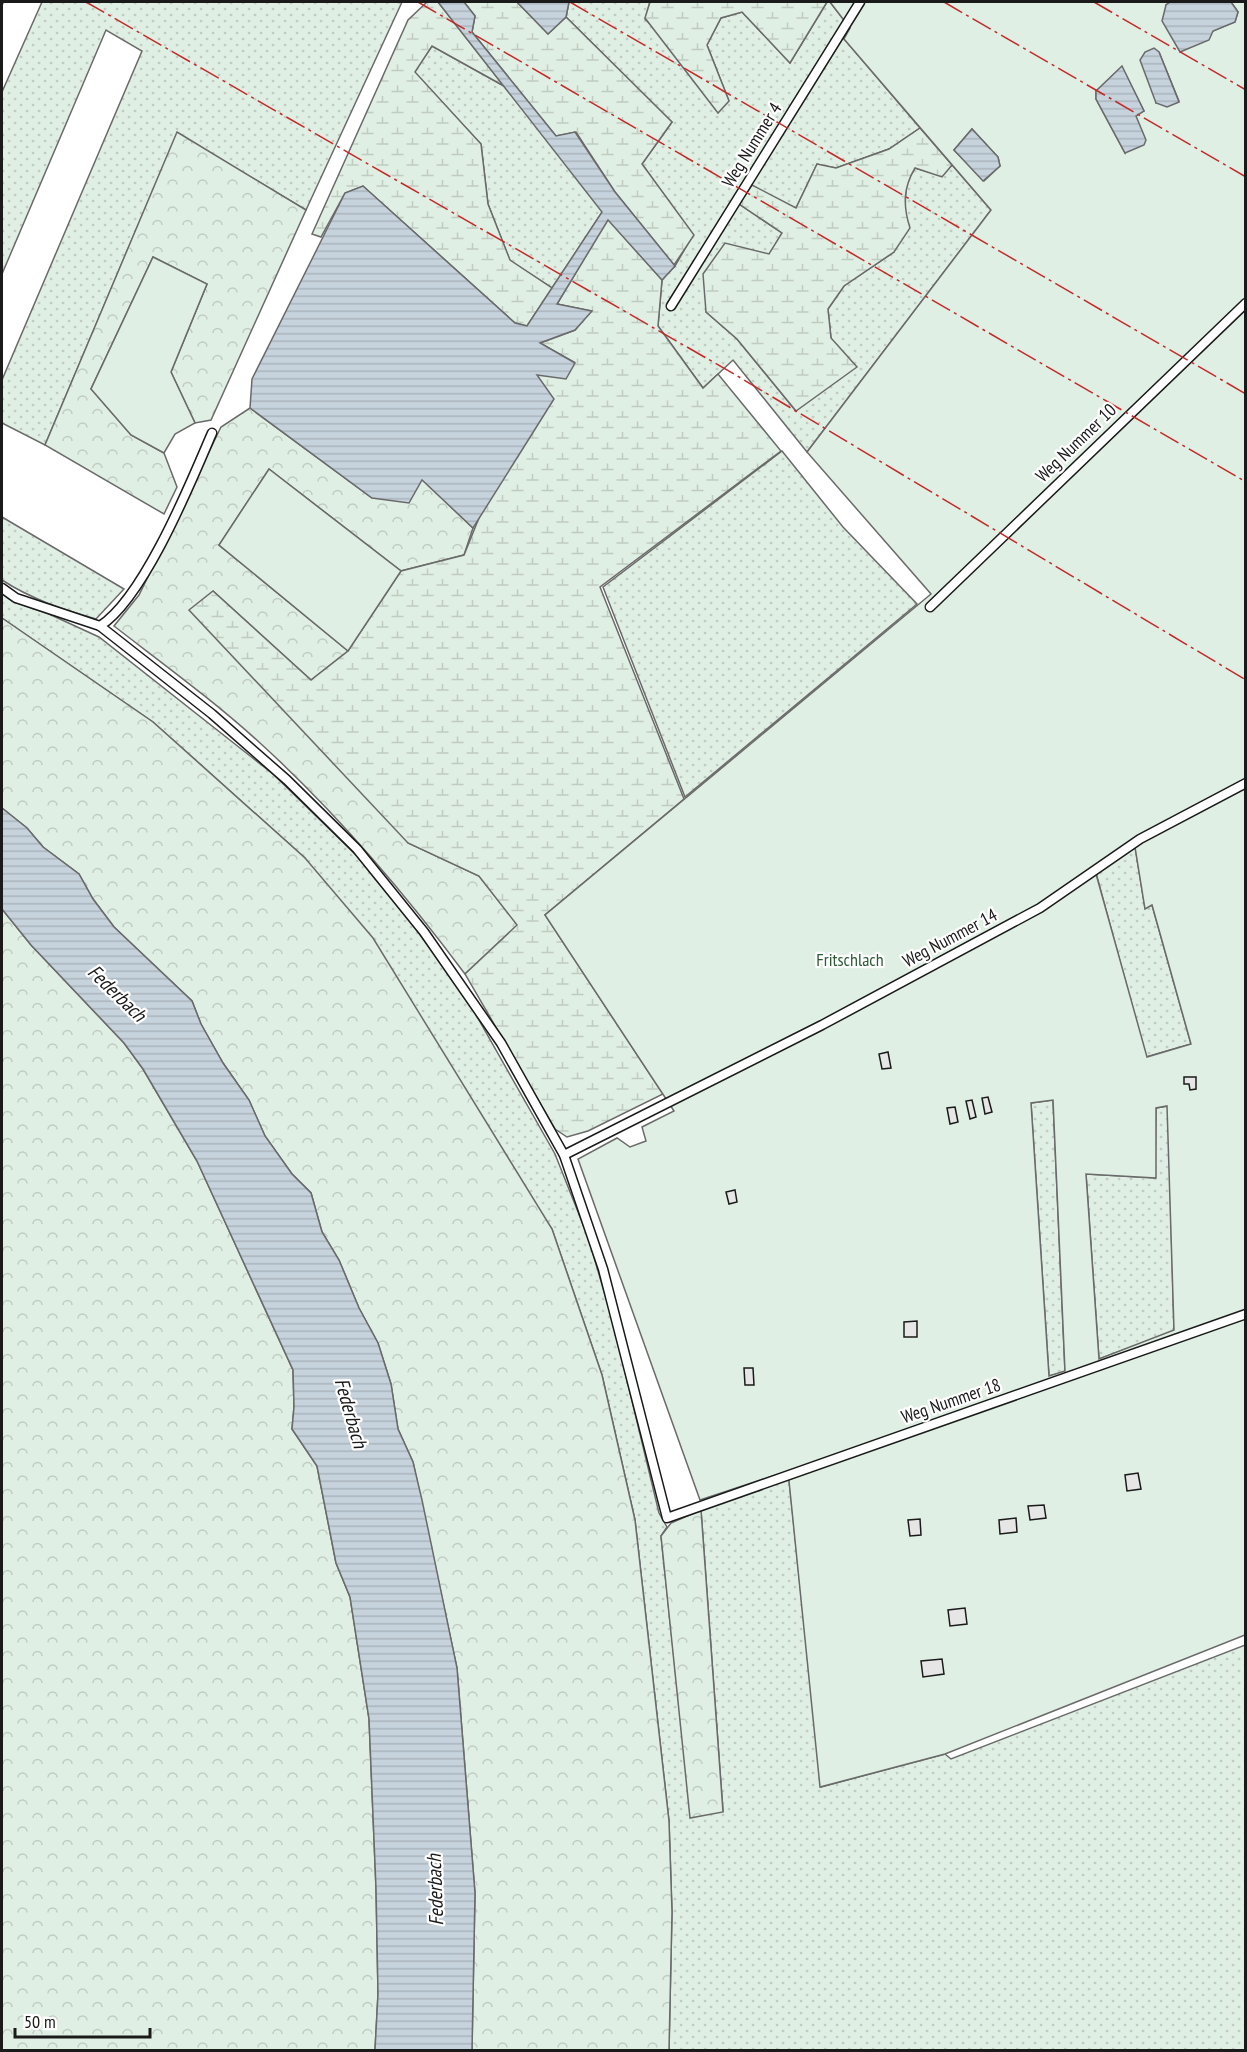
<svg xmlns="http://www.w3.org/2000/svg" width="1247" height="2052" viewBox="0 0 1247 2052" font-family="'PT Sans Narrow',sans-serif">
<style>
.grass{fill:url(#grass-dots);stroke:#6a6a6a;stroke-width:1.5}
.forest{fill:url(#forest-crowns);stroke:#6a6a6a;stroke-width:1.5}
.wetland{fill:url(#wetland-marsh);stroke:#6a6a6a;stroke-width:1.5}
.garden{fill:#e0efe3;stroke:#6a6a6a;stroke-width:1.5;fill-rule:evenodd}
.water{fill:url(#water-rules);stroke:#6a6a6a;stroke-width:1.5}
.building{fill:#e6e6e6;stroke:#1a1a1a;stroke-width:1.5}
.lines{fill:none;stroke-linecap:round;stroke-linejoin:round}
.lane-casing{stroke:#1a1a1a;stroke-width:11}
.lane{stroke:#fff;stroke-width:8}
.tram{stroke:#1a1a1a;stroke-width:1.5}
.power{stroke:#c62828;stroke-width:1.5;stroke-dasharray:21 4.5 3 4.5;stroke-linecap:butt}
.labels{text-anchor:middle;stroke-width:4.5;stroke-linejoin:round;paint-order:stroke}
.street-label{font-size:18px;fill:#1a1a1a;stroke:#fff}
.park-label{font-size:18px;fill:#2b5a34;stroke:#fff}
.water-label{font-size:20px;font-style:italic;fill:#1a1a1a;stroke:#fff}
</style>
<defs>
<pattern id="grass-dots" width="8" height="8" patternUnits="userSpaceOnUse" patternTransform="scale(1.5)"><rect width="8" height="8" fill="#e0efe3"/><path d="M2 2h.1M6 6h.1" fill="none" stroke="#c0ccc2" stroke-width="1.8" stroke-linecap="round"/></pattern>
<pattern id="forest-crowns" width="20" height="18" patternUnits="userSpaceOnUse" patternTransform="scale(1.5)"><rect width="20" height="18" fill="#e0efe3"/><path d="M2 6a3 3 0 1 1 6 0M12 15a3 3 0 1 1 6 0" fill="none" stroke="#c0ccc2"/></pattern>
<pattern id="wetland-marsh" width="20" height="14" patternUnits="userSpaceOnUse" patternTransform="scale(1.5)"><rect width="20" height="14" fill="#e0efe3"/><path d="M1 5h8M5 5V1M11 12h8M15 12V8" fill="none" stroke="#c0ccc2"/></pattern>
<pattern id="water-rules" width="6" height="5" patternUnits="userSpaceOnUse" patternTransform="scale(1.5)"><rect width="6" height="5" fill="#c6d2dc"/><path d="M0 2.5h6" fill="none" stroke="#aab4bc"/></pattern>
</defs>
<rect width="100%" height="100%" fill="#fff"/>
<g class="grass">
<path d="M42 2H402L306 210 177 133 45 445 2 423V380L142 51 106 30 2 274V92Z"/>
<path d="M569 2H650L645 19 729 101 707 45 721 18 742 12 790 63 827 2H830L850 28 844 39 920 128 889 149 836 168 817 164 796 208 739 204 782 233 770 254 706 312 737 339 796 411 831 338 828 309 844 286 894 252 905 212 906 183 915 168 942 176 952 165 991 210 807 452 733 360 703 388 658 326 662 280 675 266 693 235 642 164 672 122 566 17Z"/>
<path d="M432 46 504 86 603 211 552 288 510 261 488 204 481 144 414 72Z"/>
<path d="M782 451 843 527 917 604 685 797 603 587Z"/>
<path d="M2 517 124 589 96 619C62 609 31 599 2 580Z"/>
<path d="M2 594 12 601 49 614 99 637 273 774 357 856 410 921 446 970 475 1013 555 1154 588 1237 613 1322 659 1513 667 1527 661 1536 691 1817 723 1811 701 1510 789 1479 821 1787 945 1754 951 1759 1245 1645V2050H669L672 1912 669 1821 635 1520 602 1375 552 1229 305 858 153 722 2 618Z"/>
<path d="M1135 847 1145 908 1152 905 1191 1044 1146 1057 1096 873Z"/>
<path d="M1053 1100 1065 1372 1049 1376 1031 1103Z"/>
<path d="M1168 1106 1174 1331 1099 1359 1086 1174 1155 1178 1156 1108Z"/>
</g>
<g class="forest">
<path d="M177 132 306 210 211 420 195 423 171 372 207 284 153 257 91 389 131 435 164 453 177 487 164 514 45 445Z"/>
<path d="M250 408 372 498 422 479 473 528 464 555 401 571 269 469 219 545 348 651 311 680 213 591 408 843 479 876 518 925 465 974C403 891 337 813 260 743 214 701 163 664 114 626L139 595 221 427Z"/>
<path d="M2 618 153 722 305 858 373 938 552 1229 602 1375 635 1520 669 1821 672 1912 669 2050H472L475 1893 457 1668 413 1462 398 1429 391 1384 378 1343 359 1308 339 1260 322 1232 311 1193 292 1174 265 1136 249 1100 223 1063 201 1024 192 1001 114 927 93 899 79 874 43 847 27 828 2 808Z"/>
<path d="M2 909 31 945 124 1043 143 1069 197 1161 293 1370 294 1407 292 1429 317 1466 336 1563 350 1597 369 1719 376 1888 378 1994 375 2050H2Z"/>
<path d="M701 1510 723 1812 690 1818 661 1536 671 1523Z"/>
</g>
<g class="wetland">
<path d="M427 2H438L504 86 432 46 415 72 481 144 488 204 510 260 552 288 527 326 515 323 363 186 345 193 321 237 312 234 408 20Z"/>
<path d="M464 2H517L548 34 566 17 672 122 642 164 694 235 674 265 615 192 576 132 556 136 472 32 475 16Z"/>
<path d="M650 2H827L790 63 742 12 721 18 707 45 729 101 718 113 645 18Z"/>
<path d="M920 128 952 165 942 177 915 168C903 188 903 206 910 228L894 252 844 286 828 309 831 338 857 367 796 411 737 339 706 312 703 274 725 243 769 254 782 233 739 204 752 185 796 208 817 164 836 168 889 149Z"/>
<path d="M608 219 662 280 658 326 703 388 718 374 781 451 600 587 684 799 545 915 663 1094 588 1131 567 1137 555 1129 465 974 517 925 479 876 408 843 189 610 213 591 311 680 348 651 401 571 464 555 537 374 574 362 540 343 575 330 591 311 557 304Z"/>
</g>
<g class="garden">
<path d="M830 2H1170L1166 5 1213 31 1235 22 1238 12 1231 2H1245V1635L945 1754 820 1787 788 1471 700 1500 578 1159 617 1138 630 1147 646 1141 642 1127 674 1111 545 915 931 594 807 452 991 210 844 39 850 28ZM1159 52 1179 101 1156 103ZM1122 67 1144 111 1136 115 1125 153 1096 99V91ZM972 129 998 157 1000 166 984 181 954 150ZM1135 847 1145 909 1152 905 1191 1044 1147 1057 1096 874ZM1053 1100 1065 1371 1049 1376 1031 1103ZM1167 1106 1174 1330 1099 1359 1086 1174 1156 1178V1108Z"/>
<path d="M153 257 207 284 171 372 195 423 175 434 164 453 131 435 91 389Z"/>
<path d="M269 469 401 571 348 651 219 545Z"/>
</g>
<g class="water">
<path d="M438 2H464L475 16 472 32 556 136 575 132 615 192 675 266 662 280 608 220 557 304 592 311 575 330 540 343 575 363 566 379 537 375 554 399 473 528 422 480 409 503 372 498 250 408 252 379 345 193 363 186 515 323 527 326 602 212Z"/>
<path d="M517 2H569L566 17 548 34Z"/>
<path d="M1170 2H1231L1238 12 1235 22 1213 31 1209 40 1180 52 1162 21 1166 5Z"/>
<path d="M1154 48 1159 52 1179 102 1167 107 1156 103 1140 60 1145 52Z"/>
<path d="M1122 66 1144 111 1136 116 1146 140 1144 145 1125 153 1096 99V91Z"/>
<path d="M972 129 998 157 1000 166 983 181 954 150Z"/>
<path d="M2 808 27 828 43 847 79 874 93 899 114 927 192 1001 201 1024 223 1063 249 1100 265 1136 292 1174 311 1193 322 1232 339 1260 359 1308 378 1343 391 1384 398 1429 413 1462 422 1500 457 1668 475 1893 472 2050H375L378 1994 376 1888 369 1719 350 1597 336 1563 317 1466 292 1429 294 1407 293 1370 197 1161 143 1069 124 1043 31 945 2 909Z"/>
</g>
<g class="building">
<path d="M888 1052 891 1068 882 1069 879 1054Z"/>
<path d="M1184 1077H1196V1089L1190 1090 1189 1084H1184Z"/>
<path d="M988 1097 992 1112 985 1114 982 1098Z"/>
<path d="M972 1100 976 1117 970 1119 966 1101Z"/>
<path d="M955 1107 958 1122 950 1124 947 1108Z"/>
<path d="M735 1190 737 1202 729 1204 726 1192Z"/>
<path d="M917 1321V1337H904V1322Z"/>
<path d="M744 1368H753L754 1385H745Z"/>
<path d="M1138 1473 1141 1489 1127 1491 1125 1475Z"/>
<path d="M1044 1505 1046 1518 1030 1520 1028 1506Z"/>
<path d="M1016 1518 1017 1532 1000 1534 999 1520Z"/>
<path d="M920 1519 921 1535 910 1536 908 1520Z"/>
<path d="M965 1608 967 1624 950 1626 948 1610Z"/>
<path d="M942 1659 944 1674 923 1677 921 1661Z"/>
</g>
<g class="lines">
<g class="lane-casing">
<g id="lane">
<path d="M671 306 860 2"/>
<path d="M2 588 16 598 100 626C144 598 191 482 212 433"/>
<path d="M930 607 1246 303"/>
<path d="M100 626 212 714 287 780 357 849 424 932 501 1043 564 1155 603 1269 667 1518 1246 1314"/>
<path d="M564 1155 822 1025 1040 908 1140 839 1246 783"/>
</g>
</g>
<use href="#lane" class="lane"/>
<path class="tram" d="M2 6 3 2"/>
<g class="power">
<path d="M86 2 734 374 1246 680"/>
<path d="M418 2 1246 482"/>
<path d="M570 2 1246 394"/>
<path d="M944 2 1246 177"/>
<path d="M1094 2 1246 90"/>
</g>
</g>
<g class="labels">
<g class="street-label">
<text transform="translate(752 145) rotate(-58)" y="6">Weg Nummer 4</text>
<text transform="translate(1076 443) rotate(-44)" y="6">Weg Nummer 10</text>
<text transform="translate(950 938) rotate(-28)" y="6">Weg Nummer 14</text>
<text transform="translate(951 1401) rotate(-19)" y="6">Weg Nummer 18</text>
</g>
<g class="park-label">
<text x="850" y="966">Fritschlach</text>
</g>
<g class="water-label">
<text transform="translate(117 993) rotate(44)" y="7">Federbach</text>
<text transform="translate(351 1413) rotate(74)" y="7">Federbach</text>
<text transform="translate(435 1890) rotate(-92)" y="7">Federbach</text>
</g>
</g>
<rect width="1247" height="2052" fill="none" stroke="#1a1a1a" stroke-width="6"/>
<path d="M15 2028v9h135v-9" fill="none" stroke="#1a1a1a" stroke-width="3"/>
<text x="24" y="2028" font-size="18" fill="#1a1a1a" stroke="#ffffff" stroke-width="4.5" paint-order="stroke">50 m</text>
</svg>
